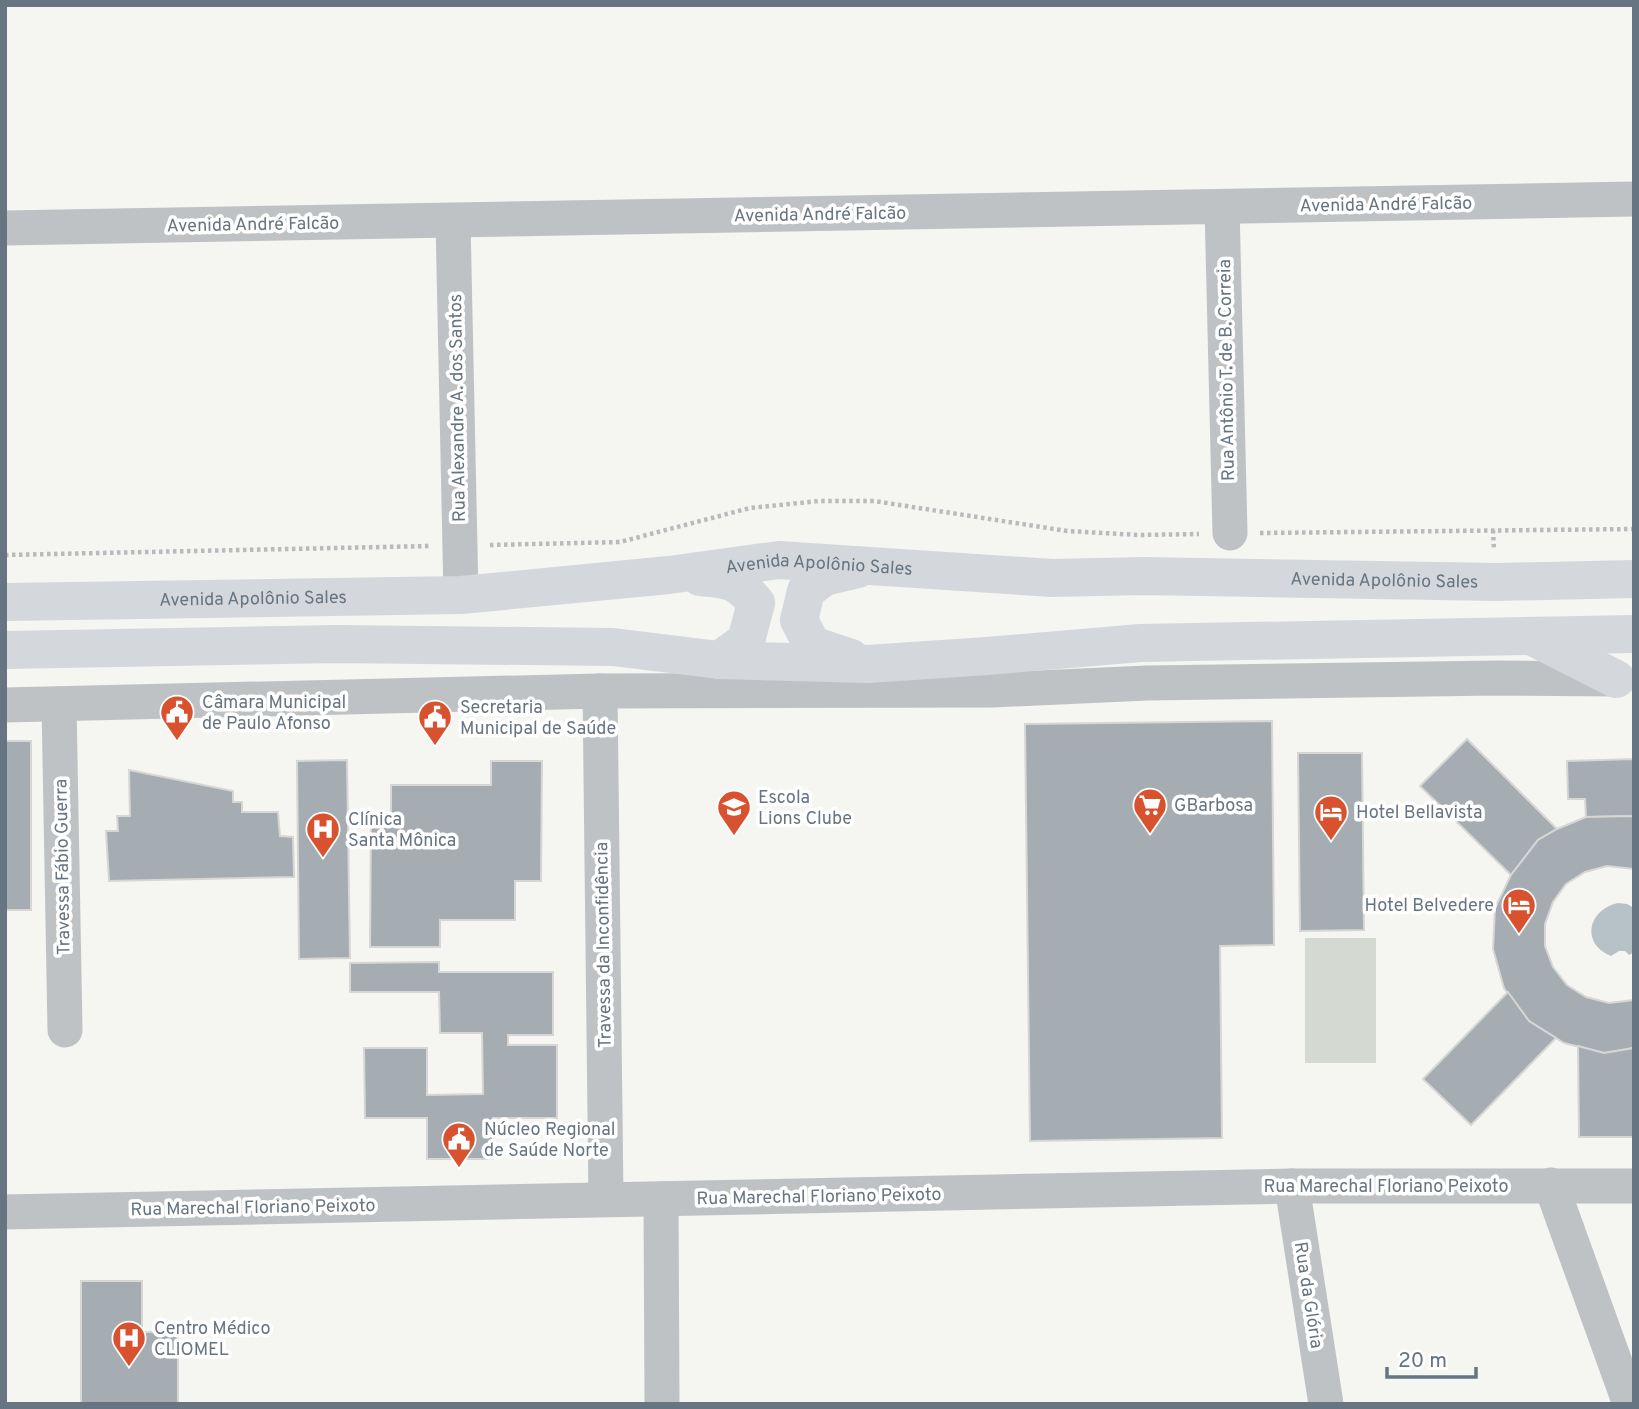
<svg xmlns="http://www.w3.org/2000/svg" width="1639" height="1409" viewBox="0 0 1639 1409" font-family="Overpass,sans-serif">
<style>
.green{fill:#d4dad1}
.water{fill:#b7c2c6}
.building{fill:#a5adb2;stroke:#d6d6d4;stroke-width:2}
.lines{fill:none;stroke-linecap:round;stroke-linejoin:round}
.path{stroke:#b8bbbd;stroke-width:4.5;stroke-dasharray:3.5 3.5;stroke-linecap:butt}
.street{stroke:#bec2c5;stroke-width:35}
.secondary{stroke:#d4d8dc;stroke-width:38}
.labels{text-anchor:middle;stroke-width:7;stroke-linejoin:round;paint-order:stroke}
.street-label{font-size:18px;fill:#667581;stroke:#fff}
.poi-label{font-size:18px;fill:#667581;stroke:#fff;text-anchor:start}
</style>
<rect width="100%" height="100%" fill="#f5f5f1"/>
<rect class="green" x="1305" y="938" width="71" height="125"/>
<path class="water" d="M1618 903 1627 904 1634 908V952L1629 955 1625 951H1619L1611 956C1581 944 1587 910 1618 903Z"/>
<g class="building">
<path d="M1272 721 1274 945 1220 946 1222 1138 1030 1141 1025 724Z"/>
<path d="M1467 739 1557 829 1538 840 1511 875 1420 786Z"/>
<rect x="5" y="741" width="26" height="169"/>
<path d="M1298 753H1362L1364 930 1300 931Z"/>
<path d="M1634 759V816L1586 817 1585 799H1568L1567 761Z"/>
<path d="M347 760 350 958 299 959 297 761Z"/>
<path d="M491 761H542L541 881H515V920H440V947H370L371 819H391V785H491Z"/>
<path d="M129 770 233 791V802H242V812H278L280 836 293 837 294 877 109 881 106 831H118L117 816H130Z"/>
<path d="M1634 816V869L1607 866 1585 872 1566 884 1553 902 1545 924V946L1553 967 1567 985 1586 997 1609 1003 1634 1000V1048L1604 1053 1564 1043 1556 1038 1529 1021 1504 988 1493 949 1495 908 1511 875 1538 840 1557 829 1586 817Z"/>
<path d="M439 962V972H553V1035H508V1045H557V1118H493V1159H427V1118H365L364 1048H427V1095L483 1094 482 1033H440L439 992H350V963Z"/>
<path d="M1508 992 1529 1021 1556 1038 1471 1125 1423 1079Z"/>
<path d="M1578 1046 1604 1053 1634 1048V1137H1579Z"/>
<path d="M81 1281H142V1332H178V1404H81Z"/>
</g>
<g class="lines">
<g class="path">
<path d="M1493 530 1494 550"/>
<path d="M1260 533 1634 529"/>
<path d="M490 545 620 542 750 508 819 501H874L1067 531 1139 535 1199 534"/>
<path d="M5 555 429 546"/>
</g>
<g class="street">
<path d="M1222 207 1230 533"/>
<path d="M453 221 461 595"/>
<path d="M5 228 1634 199"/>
<path d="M600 691 606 1199"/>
<path d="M59 704 65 1030"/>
<path d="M5 705 600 691 992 690 1147 683 1497 678 1618 679"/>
<path d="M1551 1185 1630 1404"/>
<path d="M1292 1186 1326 1404"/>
<path d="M661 1199 662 1404"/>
<path d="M5 1212 1292 1186H1634"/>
</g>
<g class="secondary">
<path d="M700 577C730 580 736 579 756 603L746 641 719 660"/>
<path id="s1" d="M5 602 461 595 669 575 779 560 1052 578 1144 576 1497 582 1634 579"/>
<path d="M1535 638 1616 679"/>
<path d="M5 650 336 644 613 647 719 660 868 664 987 656 1141 643 1634 634"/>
<path d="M851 658 812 645 799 620 806 591 824 577 858 569"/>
</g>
</g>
<defs>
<g id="civic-pin" transform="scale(1.75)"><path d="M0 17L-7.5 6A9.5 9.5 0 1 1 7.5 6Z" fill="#d8522f" stroke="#fff"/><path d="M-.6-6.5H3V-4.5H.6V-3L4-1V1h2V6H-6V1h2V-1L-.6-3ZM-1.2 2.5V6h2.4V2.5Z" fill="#fff"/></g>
<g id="supermarket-pin" transform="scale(1.75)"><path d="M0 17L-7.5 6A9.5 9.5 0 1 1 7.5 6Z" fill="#d8522f" stroke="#fff"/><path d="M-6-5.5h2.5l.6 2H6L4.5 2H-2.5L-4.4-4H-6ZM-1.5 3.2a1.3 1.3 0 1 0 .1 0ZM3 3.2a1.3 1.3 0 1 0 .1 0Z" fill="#fff"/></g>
<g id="school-pin" transform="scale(1.75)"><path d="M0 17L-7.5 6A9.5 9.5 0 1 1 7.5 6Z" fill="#d8522f" stroke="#fff"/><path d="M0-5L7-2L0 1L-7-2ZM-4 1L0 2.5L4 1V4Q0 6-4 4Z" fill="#fff"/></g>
<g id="hotel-pin" transform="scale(1.75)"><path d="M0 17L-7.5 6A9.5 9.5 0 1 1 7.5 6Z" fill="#d8522f" stroke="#fff"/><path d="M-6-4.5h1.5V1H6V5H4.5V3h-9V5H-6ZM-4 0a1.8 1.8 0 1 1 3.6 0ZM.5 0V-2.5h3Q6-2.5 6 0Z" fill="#fff"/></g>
<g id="hospital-pin" transform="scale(1.75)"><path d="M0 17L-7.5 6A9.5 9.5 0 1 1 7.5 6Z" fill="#d8522f" stroke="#fff"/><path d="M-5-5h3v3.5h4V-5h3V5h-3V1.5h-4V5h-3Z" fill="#fff"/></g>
</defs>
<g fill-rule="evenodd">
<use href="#civic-pin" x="177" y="712"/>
<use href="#civic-pin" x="435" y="717"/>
<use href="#supermarket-pin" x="1150" y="805"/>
<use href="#school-pin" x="734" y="807"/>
<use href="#hotel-pin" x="1331" y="812"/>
<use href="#hospital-pin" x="323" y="829"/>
<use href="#hotel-pin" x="1519" y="905"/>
<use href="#civic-pin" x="459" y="1139"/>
<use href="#hospital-pin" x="129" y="1338"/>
</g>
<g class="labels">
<g class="street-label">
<text transform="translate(1386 204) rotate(-1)" y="6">Avenida André Falcão</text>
<text transform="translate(820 214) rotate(-1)" y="6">Avenida André Falcão</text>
<text transform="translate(253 224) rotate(-1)" y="6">Avenida André Falcão</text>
<text transform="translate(1226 370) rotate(-91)" y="6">Rua Antônio T. de B. Correia</text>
<text transform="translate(457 408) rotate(-91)" y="6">Rua Alexandre A. dos Santos</text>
<text dy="6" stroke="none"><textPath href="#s1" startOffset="816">Avenida Apolônio Sales</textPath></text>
<text dy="6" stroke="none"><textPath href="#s1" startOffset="1382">Avenida Apolônio Sales</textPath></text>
<text dy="6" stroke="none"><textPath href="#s1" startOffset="248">Avenida Apolônio Sales</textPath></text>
<text transform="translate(62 867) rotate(-91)" y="6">Travessa Fábio Guerra</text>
<text transform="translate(603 945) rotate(-91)" y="6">Travessa da Inconfidência</text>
<text x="1386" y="1192">Rua Marechal Floriano Peixoto</text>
<text transform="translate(819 1196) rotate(-1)" y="6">Rua Marechal Floriano Peixoto</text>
<text transform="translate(253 1207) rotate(-1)" y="6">Rua Marechal Floriano Peixoto</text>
<text transform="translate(1309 1295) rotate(81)" y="6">Rua da Glória</text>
</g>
<g class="poi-label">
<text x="202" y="708">Câmara Municipal<tspan x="202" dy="21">de Paulo Afonso</tspan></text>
<text x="460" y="713">Secretaria<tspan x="460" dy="21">Municipal de Saúde</tspan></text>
<text x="758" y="803">Escola<tspan x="758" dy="21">Lions Clube</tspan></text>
<text x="1174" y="811">GBarbosa</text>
<text x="1356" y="818">Hotel Bellavista</text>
<text x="348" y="825">Clínica<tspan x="348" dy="21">Santa Mônica</tspan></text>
<text x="1494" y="911" text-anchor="end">Hotel Belvedere</text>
<text x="484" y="1135">Núcleo Regional<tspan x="484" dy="21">de Saúde Norte</tspan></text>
<text x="154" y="1334">Centro Médico<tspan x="154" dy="21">CLIOMEL</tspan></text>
</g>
</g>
<rect width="1639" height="1409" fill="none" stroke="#667581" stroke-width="14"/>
<path d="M1387 1367v10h89v-10" fill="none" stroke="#667581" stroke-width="3.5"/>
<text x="1398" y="1367" font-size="21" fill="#667581" stroke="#ffffff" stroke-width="5" paint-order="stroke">20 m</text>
</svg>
